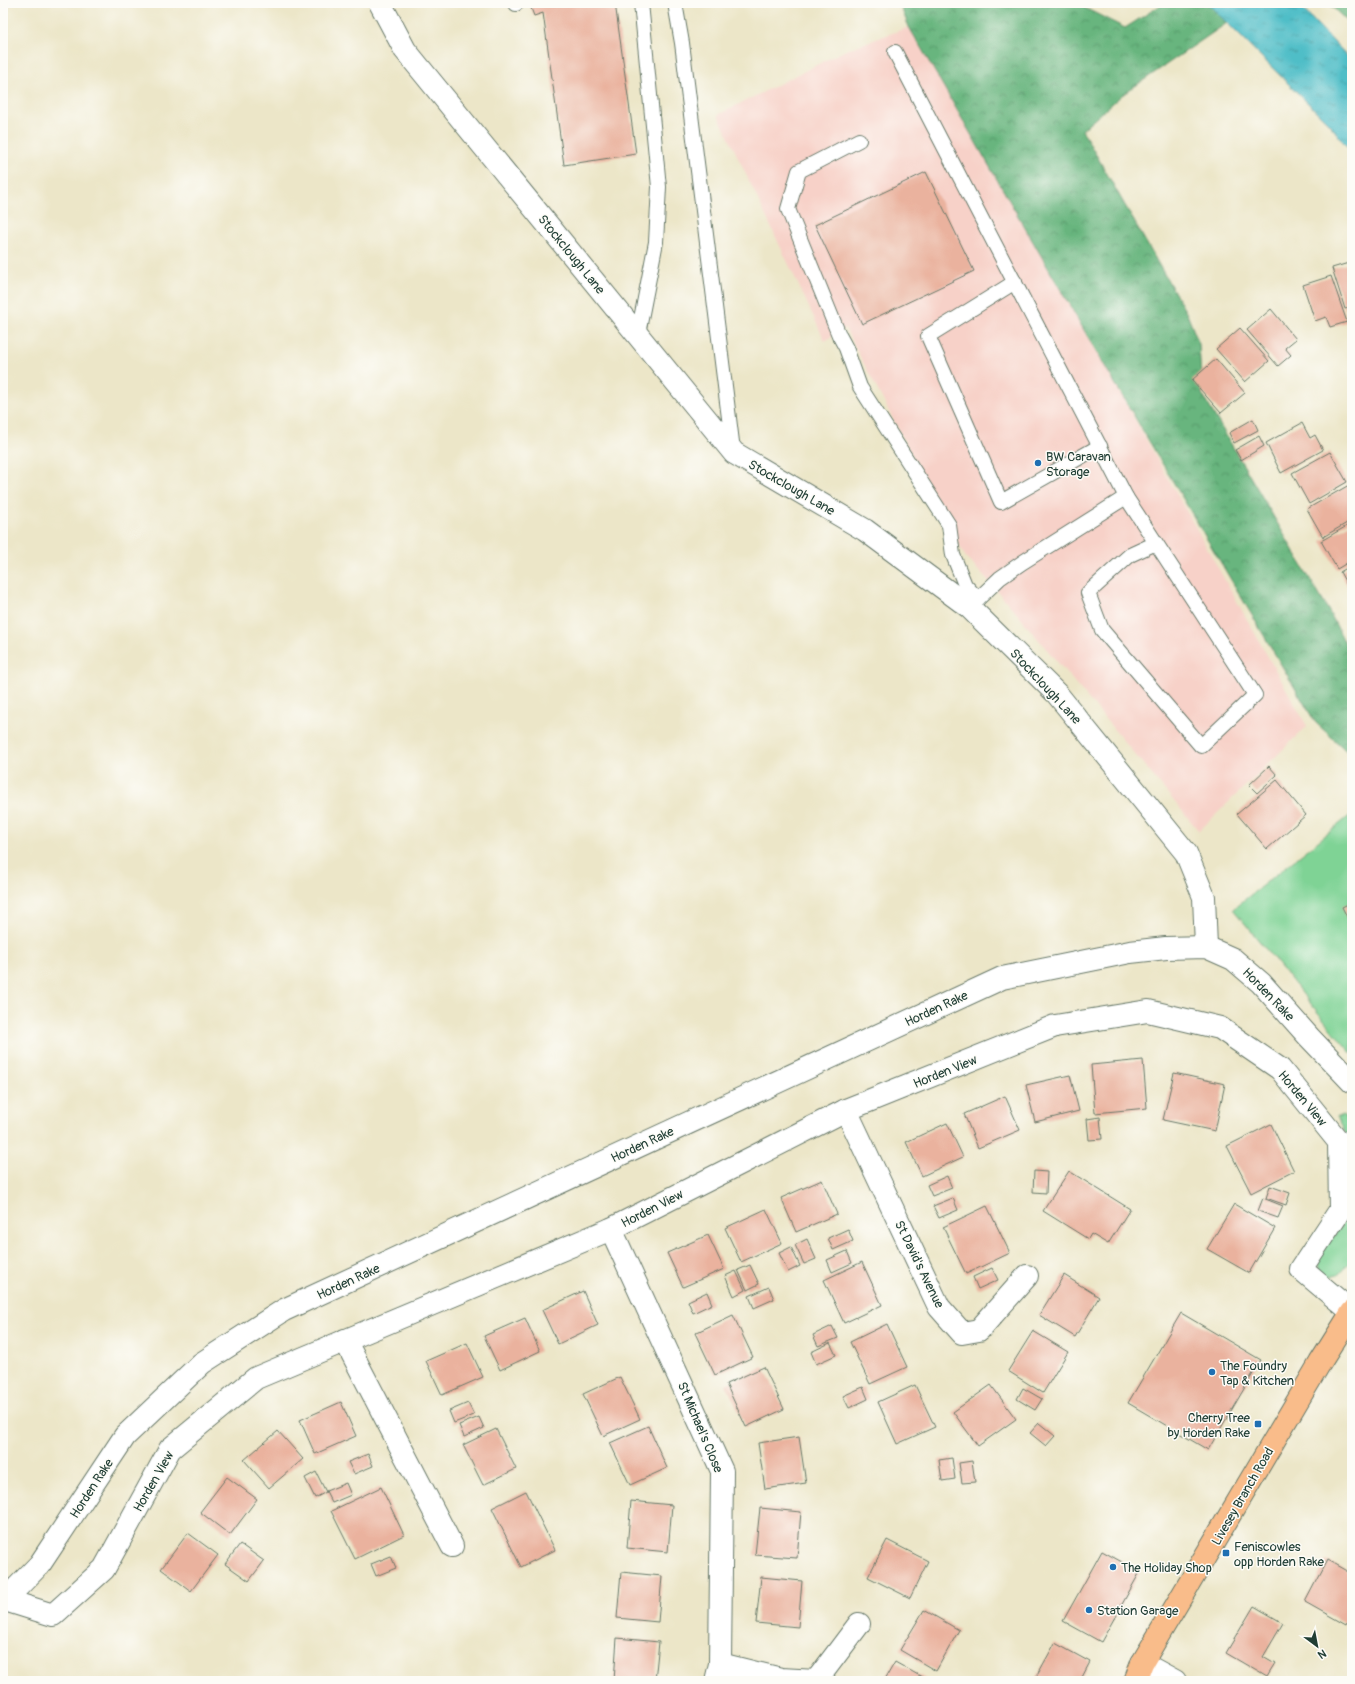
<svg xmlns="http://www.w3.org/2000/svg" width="1355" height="1684" viewBox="0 0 1355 1684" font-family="Pangolin,sans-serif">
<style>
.built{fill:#f7d1c8}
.green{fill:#7fd395;stroke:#4f8864}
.forest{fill:url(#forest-crowns);stroke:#437959}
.water{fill:url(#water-ripples);stroke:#387e7e}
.building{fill:#eab29e}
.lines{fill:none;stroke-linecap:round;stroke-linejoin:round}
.service-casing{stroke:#677868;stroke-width:16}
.minor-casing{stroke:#677868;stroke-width:24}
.tertiary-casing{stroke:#677868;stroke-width:24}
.primary-casing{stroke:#677868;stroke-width:24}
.service{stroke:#fff;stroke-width:14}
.minor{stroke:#fff;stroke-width:22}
.tertiary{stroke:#fff;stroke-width:22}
.primary{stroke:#f9bc8a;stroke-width:22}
.poi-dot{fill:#1f6fb2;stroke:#fdfcf7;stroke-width:1.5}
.labels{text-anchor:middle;stroke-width:3;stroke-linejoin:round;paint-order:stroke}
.street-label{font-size:13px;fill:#1f3d34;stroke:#fdfcf7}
.poi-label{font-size:13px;fill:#1f3d34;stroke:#fdfcf7;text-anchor:start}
</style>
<defs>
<pattern id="forest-crowns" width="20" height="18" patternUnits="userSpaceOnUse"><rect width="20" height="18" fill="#67b57e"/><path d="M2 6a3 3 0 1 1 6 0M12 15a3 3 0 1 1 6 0" fill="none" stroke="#549468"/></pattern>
<pattern id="water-ripples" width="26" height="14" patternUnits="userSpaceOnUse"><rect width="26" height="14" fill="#50bec7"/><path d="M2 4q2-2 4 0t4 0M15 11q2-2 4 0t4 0" fill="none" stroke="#429ca2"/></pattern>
</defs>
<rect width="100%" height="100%" fill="#fdfcf7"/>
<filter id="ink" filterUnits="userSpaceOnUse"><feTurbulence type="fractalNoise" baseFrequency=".025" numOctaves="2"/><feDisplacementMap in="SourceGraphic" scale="8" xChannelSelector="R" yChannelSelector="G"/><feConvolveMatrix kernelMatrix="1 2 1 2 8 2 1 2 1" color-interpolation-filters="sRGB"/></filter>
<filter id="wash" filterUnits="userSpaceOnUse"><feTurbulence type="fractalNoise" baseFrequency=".012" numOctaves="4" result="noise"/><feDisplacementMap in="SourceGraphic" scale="16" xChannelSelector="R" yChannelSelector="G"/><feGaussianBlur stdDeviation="0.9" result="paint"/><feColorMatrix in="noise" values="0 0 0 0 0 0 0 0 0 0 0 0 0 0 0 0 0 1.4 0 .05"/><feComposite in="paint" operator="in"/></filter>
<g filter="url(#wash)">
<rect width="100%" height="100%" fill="#ece6c8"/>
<path class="built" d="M909 27 1107 370 1307 726 1199 831 1008 603 965 556 845 328 825 341 718 115 848 49Z"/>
<g class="green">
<path d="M1352 814V1054L1233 909Z"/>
<path d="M1343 1115 1352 1124V1152L1343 1127 1337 1117Z"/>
<path d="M1352 1205V1259L1338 1275 1322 1278 1319 1263 1321 1253 1349 1215Z"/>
</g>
<g class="forest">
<path d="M899 3H1075L1125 28 1164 3H1207L1227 23 1122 95 1082 130 1187 314 1199 344 1202 394 1331 615 1352 657V756L1315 722 1107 370 909 27Z"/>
<path d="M1328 3H1352V26L1350 24Z"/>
</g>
<path class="water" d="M1207 3H1297L1352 61V153L1331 126Z"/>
<g id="blocks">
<g class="building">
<path d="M529 3H615L636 154 564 165 543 13 534 16Z"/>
<path d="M926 172 974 271 862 324 815 225Z"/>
<path d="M1352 262V307L1345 309 1332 268Z"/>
<path d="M1331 276 1347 322 1330 327 1326 317 1315 321 1303 285Z"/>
<path d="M1271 309 1296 339 1285 348 1291 355 1278 366 1247 330Z"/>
<path d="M1240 328 1269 361 1245 382 1216 349Z"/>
<path d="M1216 359 1245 393 1221 413 1192 380Z"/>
<path d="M1253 419 1258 430 1234 443 1229 433Z"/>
<path d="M1302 423 1310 438 1315 435 1323 450 1281 473 1266 443Z"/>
<path d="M1259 436 1264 446 1241 460 1235 450Z"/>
<path d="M1330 452 1347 482 1309 504 1292 473Z"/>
<path d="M1349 485 1352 490V520L1323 537 1307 509Z"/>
<path d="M1352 523V560L1337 569 1321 541Z"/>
<path d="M1352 565V594L1340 572Z"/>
<path d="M1269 766 1277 775 1257 793 1249 785Z"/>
<path d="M1277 780 1306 815 1267 849 1237 814Z"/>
<path d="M1352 902V927L1342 907Z"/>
<path d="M1143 1060 1147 1108 1095 1113 1091 1065Z"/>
<path d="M1174 1073 1225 1084 1215 1131 1163 1120Z"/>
<path d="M1070 1075 1079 1111 1035 1122 1026 1085Z"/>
<path d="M1005 1096 1020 1130 978 1148 964 1114Z"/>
<path d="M1100 1117 1102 1139 1089 1140 1087 1119Z"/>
<path d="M947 1123 963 1157 922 1176 906 1142Z"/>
<path d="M1271 1124 1294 1171 1251 1193 1227 1146Z"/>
<path d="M1034 1171 1047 1172 1046 1193 1033 1192Z"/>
<path d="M1069 1171 1130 1209 1108 1244 1091 1234 1088 1239 1043 1211Z"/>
<path d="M947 1176 952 1188 932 1196 927 1185Z"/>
<path d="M822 1180 837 1214 796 1232 781 1198Z"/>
<path d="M1270 1186 1290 1193 1286 1205 1266 1198Z"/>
<path d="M953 1198 958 1210 939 1218 933 1206Z"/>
<path d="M1263 1198 1283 1206 1278 1218 1258 1211Z"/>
<path d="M1234 1204 1275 1228 1249 1273 1207 1249Z"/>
<path d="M987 1206 1010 1253 966 1274 943 1227Z"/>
<path d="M766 1209 782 1243 741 1262 725 1228Z"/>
<path d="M848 1229 853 1241 833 1250 828 1238Z"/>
<path d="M708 1235 724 1269 683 1287 667 1253Z"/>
<path d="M807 1239 816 1259 804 1264 795 1245Z"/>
<path d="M791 1247 800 1266 788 1272 779 1253Z"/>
<path d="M847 1251 852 1263 832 1272 827 1260Z"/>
<path d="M862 1262 882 1305 844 1323 824 1280Z"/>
<path d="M750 1265 759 1284 747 1290 738 1270Z"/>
<path d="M992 1268 998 1280 978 1289 973 1277Z"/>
<path d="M736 1271 745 1290 734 1296 725 1276Z"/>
<path d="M1064 1275 1099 1297 1075 1337 1039 1315Z"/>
<path d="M769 1287 774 1299 754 1308 749 1296Z"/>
<path d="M583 1291 598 1325 558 1344 542 1310Z"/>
<path d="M707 1292 712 1304 693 1313 688 1301Z"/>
<path d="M1181 1313 1261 1360 1208 1450 1128 1403Z"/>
<path d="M733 1315 753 1357 715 1375 695 1333Z"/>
<path d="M525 1318 540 1351 500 1370 484 1336Z"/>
<path d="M887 1324 907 1367 870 1384 850 1342Z"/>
<path d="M832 1326 838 1338 818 1346 813 1335Z"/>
<path d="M1033 1331 1068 1352 1043 1393 1008 1371Z"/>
<path d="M467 1343 483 1377 442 1395 426 1361Z"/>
<path d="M830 1343 836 1355 816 1364 811 1352Z"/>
<path d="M764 1367 784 1409 746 1427 726 1384Z"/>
<path d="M620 1377 640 1419 603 1436 583 1394Z"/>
<path d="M915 1385 935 1427 897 1444 878 1402Z"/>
<path d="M991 1385 1016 1419 978 1446 953 1412Z"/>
<path d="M863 1387 868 1399 849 1408 843 1396Z"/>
<path d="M1023 1388 1042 1399 1035 1410 1017 1399Z"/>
<path d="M341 1402 356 1436 315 1454 300 1420Z"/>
<path d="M468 1403 474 1415 454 1423 449 1411Z"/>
<path d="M479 1417 484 1428 464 1437 459 1425Z"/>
<path d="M1039 1423 1055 1436 1046 1446 1030 1433Z"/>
<path d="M648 1426 667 1468 630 1485 610 1443Z"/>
<path d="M496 1429 516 1469 483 1485 463 1445Z"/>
<path d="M278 1431 303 1459 269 1488 244 1460Z"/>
<path d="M799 1437 806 1483 765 1489 758 1443Z"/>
<path d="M368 1454 373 1466 354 1474 348 1462Z"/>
<path d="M952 1458 955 1479 942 1481 939 1460Z"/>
<path d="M972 1461 975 1482 962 1483 959 1463Z"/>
<path d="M316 1472 326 1492 315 1498 305 1478Z"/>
<path d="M227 1477 257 1499 230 1535 200 1512Z"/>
<path d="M346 1483 351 1495 332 1503 326 1491Z"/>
<path d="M381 1487 404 1535 355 1559 331 1511Z"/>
<path d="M526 1491 555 1550 521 1567 492 1508Z"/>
<path d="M631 1501 672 1505 668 1552 627 1548Z"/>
<path d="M760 1508 801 1512 797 1558 755 1555Z"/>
<path d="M188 1533 218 1555 191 1591 161 1569Z"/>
<path d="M887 1540 928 1561 910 1598 868 1577Z"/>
<path d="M240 1544 264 1561 249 1581 225 1564Z"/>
<path d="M1102 1551 1140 1572 1101 1642 1063 1621Z"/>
<path d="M391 1556 396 1568 376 1576 371 1564Z"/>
<path d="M1327 1560 1352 1574V1613L1346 1625 1305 1602Z"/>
<path d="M621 1572 662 1576 658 1622 617 1618Z"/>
<path d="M761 1577 802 1581 798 1627 756 1623Z"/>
<path d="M1254 1606 1283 1623 1263 1657 1275 1664 1267 1677 1226 1653Z"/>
<path d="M924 1610 959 1630 936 1671 900 1650Z"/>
<path d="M617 1638 659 1642 655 1681H614Z"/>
<path d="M1055 1643 1090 1662 1080 1681H1034Z"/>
<path d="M895 1662 929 1681H884Z"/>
</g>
</g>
</g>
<g filter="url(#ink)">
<use href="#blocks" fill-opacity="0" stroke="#677868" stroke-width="1"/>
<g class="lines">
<g class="service-casing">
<g id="service">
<path d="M516 3V4"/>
<path d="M675 3 682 43 733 450"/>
<path d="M895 52 1126 497 1023 562 1000 578 978 599"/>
<path d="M859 140 799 171 788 209 839 335 846 348 860 387 949 525 953 555 965 585 978 599 971 605"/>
<path d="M1015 282 928 336 1001 502 1100 446"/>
<path d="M638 334 656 242 659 187 641 3"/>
<path d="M1126 497 1255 695 1201 746 1102 630 1088 593 1130 555 1156 543"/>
</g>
</g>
<g class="minor-casing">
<g id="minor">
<path d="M380 3 405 50 734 453 865 530 969 607 1057 694 1186 853 1204 897 1206 947"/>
<path d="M846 1110 939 1307 962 1333 979 1330 1027 1276"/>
<path d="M611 1229 722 1471 720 1664 716 1681"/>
<path d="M345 1340 452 1546"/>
<path d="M5 1600 53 1615 104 1569 170 1449 256 1378 611 1229 846 1110 1055 1026 1148 1011 1220 1028 1280 1069 1339 1142 1340 1210 1301 1269 1352 1312"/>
<path d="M1142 1663 1175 1681"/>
<path d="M720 1664 781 1679 816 1681 859 1624"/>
</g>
</g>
<g class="tertiary-casing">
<path id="tertiary" d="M3 1602 40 1564 125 1436 202 1363 284 1310 1002 978 1130 952 1166 948 1206 947 1233 959 1261 983 1309 1037 1352 1082"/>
</g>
<g class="primary-casing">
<path id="primary" d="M1135 1681 1142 1663 1320 1363 1352 1312"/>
</g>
<use href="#service" class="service"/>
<use href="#minor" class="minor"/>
<use href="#tertiary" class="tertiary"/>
<use href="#primary" class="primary"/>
</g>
</g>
<g class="poi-dot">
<circle cx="1038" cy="463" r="4"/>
<circle cx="1212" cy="1372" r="4"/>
<rect x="1254" y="1420" width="8" height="8" rx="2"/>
<rect x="1222" y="1549" width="8" height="8" rx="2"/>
<circle cx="1113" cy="1567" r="4"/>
<circle cx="1089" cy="1610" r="4"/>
</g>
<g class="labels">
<g class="street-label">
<text transform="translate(572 254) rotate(51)" y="5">Stockclough Lane</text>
<text transform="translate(792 487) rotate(30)" y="5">Stockclough Lane</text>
<text transform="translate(1046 686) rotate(47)" y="5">Stockclough Lane</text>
<text transform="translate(1269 994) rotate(46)" y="5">Horden Rake</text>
<text transform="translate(936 1008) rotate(-25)" y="5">Horden Rake</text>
<text transform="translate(945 1071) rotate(-22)" y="5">Horden View</text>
<text transform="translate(1303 1098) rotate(50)" y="5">Horden View</text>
<text transform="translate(642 1144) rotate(-25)" y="5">Horden Rake</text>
<text transform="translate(652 1208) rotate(-27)" y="5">Horden View</text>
<text transform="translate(920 1264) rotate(64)" y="5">St David's Avenue</text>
<text transform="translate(348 1281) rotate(-25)" y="5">Horden Rake</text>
<text transform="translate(701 1427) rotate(67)" y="5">St Michael's Close</text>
<text transform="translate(153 1481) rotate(-60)" y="5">Horden View</text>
<text transform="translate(91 1488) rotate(-57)" y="5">Horden Rake</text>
<text transform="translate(1242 1496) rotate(-60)" y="5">Livesey Branch Road</text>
</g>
<g class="poi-label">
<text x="1046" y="461">BW Caravan<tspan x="1046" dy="15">Storage</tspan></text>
<text x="1220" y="1370">The Foundry<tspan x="1220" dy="15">Tap &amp; Kitchen</tspan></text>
<text x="1250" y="1422" text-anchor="end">Cherry Tree<tspan x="1250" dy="15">by Horden Rake</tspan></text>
<text x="1234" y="1551">Feniscowles<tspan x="1234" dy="15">opp Horden Rake</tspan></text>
<text x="1121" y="1572">The Holiday Shop</text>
<text x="1097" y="1615">Station Garage</text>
</g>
</g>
<rect width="1355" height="1684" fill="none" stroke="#fdfcf7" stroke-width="16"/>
<g transform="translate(1317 1646) rotate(148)" stroke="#fdfcf7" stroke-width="3" paint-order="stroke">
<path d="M0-3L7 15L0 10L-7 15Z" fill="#1f3d34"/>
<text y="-6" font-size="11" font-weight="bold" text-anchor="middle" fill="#1f3d34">N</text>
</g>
</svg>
